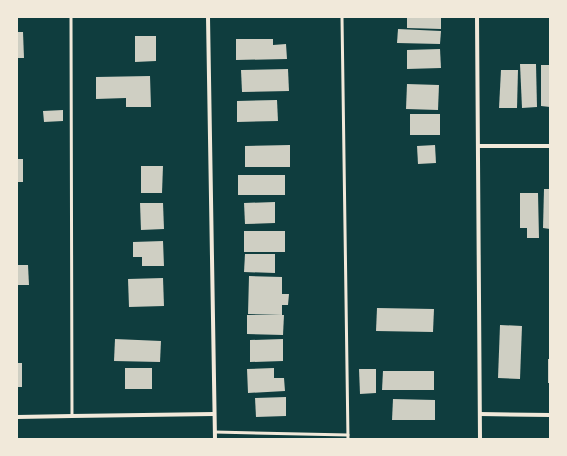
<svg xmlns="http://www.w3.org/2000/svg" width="567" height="456" viewBox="0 0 567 456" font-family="'Source Sans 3',sans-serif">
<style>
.building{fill:#cfcfc3}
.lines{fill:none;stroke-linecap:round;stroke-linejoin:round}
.service{stroke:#f1e9da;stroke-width:3}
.minor{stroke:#f1e9da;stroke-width:4}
</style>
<rect width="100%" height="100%" fill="#0f3d3e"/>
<g class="building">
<path d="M407 17H441V29L407 28Z"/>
<path d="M398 29 441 31 440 44 397 43Z"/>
<path d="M17 32H23L24 58H17Z"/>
<path d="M135 36H156V61L135 62Z"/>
<path d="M236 39H273V45L286 44 287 59 236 60Z"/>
<path d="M440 49 441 68 407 69V50Z"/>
<path d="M520 64H536L537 107 522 108Z"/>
<path d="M541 65H550V107L541 106Z"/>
<path d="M288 69 289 91 242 92 241 70Z"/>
<path d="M501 70H518L517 108H499Z"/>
<path d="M150 76 151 107H126V98L96 99V77Z"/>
<path d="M407 84 439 85 438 110 406 109Z"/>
<path d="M277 100 278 121 237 122V101Z"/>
<path d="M63 110V121L44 122 43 111Z"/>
<rect x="410" y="114" width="30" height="21"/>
<path d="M290 145V167H245V146Z"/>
<path d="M435 145 436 163 418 164 417 146Z"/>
<rect x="17" y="159" width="6" height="23"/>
<path d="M141 166H163L162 193H141Z"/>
<rect x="238" y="175" width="47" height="20"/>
<path d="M544 189H550V229L543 228Z"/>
<path d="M520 193H538L539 238H527V228H520Z"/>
<path d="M275 202V223L245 224 244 203Z"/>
<path d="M140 203H163L164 229 141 230Z"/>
<rect x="244" y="231" width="41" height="21"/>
<path d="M163 241 164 266H142V257H133V242Z"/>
<path d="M245 254H275V273L244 272Z"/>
<path d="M17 265H28L29 285H17Z"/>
<path d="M249 276 282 277V294H289L288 305H282V315L248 314Z"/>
<path d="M163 278 164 306 129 307 128 279Z"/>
<path d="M377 308 434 309 433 332 376 331Z"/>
<path d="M247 315H284L283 335 247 334Z"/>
<path d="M500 325 522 326 520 379 498 378Z"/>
<path d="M115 339 161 341 160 362 114 361Z"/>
<path d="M283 339V361L250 362V340Z"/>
<rect x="548" y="359" width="2" height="24"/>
<rect x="17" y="363" width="5" height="24"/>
<rect x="125" y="368" width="27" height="21"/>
<path d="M274 368V378H284L285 391 248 393 247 369Z"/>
<path d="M359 369H376V393L360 394Z"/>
<path d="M383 371H434V390H382Z"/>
<path d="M286 397V416L256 417 255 398Z"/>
<path d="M393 399 435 400V420H392Z"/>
</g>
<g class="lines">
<g class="service">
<path d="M71 17 72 416"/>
<path d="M342 17 348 439"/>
<path d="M215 432 348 435"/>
</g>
<g class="minor">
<path d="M208 17 215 439"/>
<path d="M477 17 480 439"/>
<path d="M478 146H550"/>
<path d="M480 414 550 415"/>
<path d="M17 417 72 416 214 414"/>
</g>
</g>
<rect width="567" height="456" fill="none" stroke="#f1e9da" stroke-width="36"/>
</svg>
